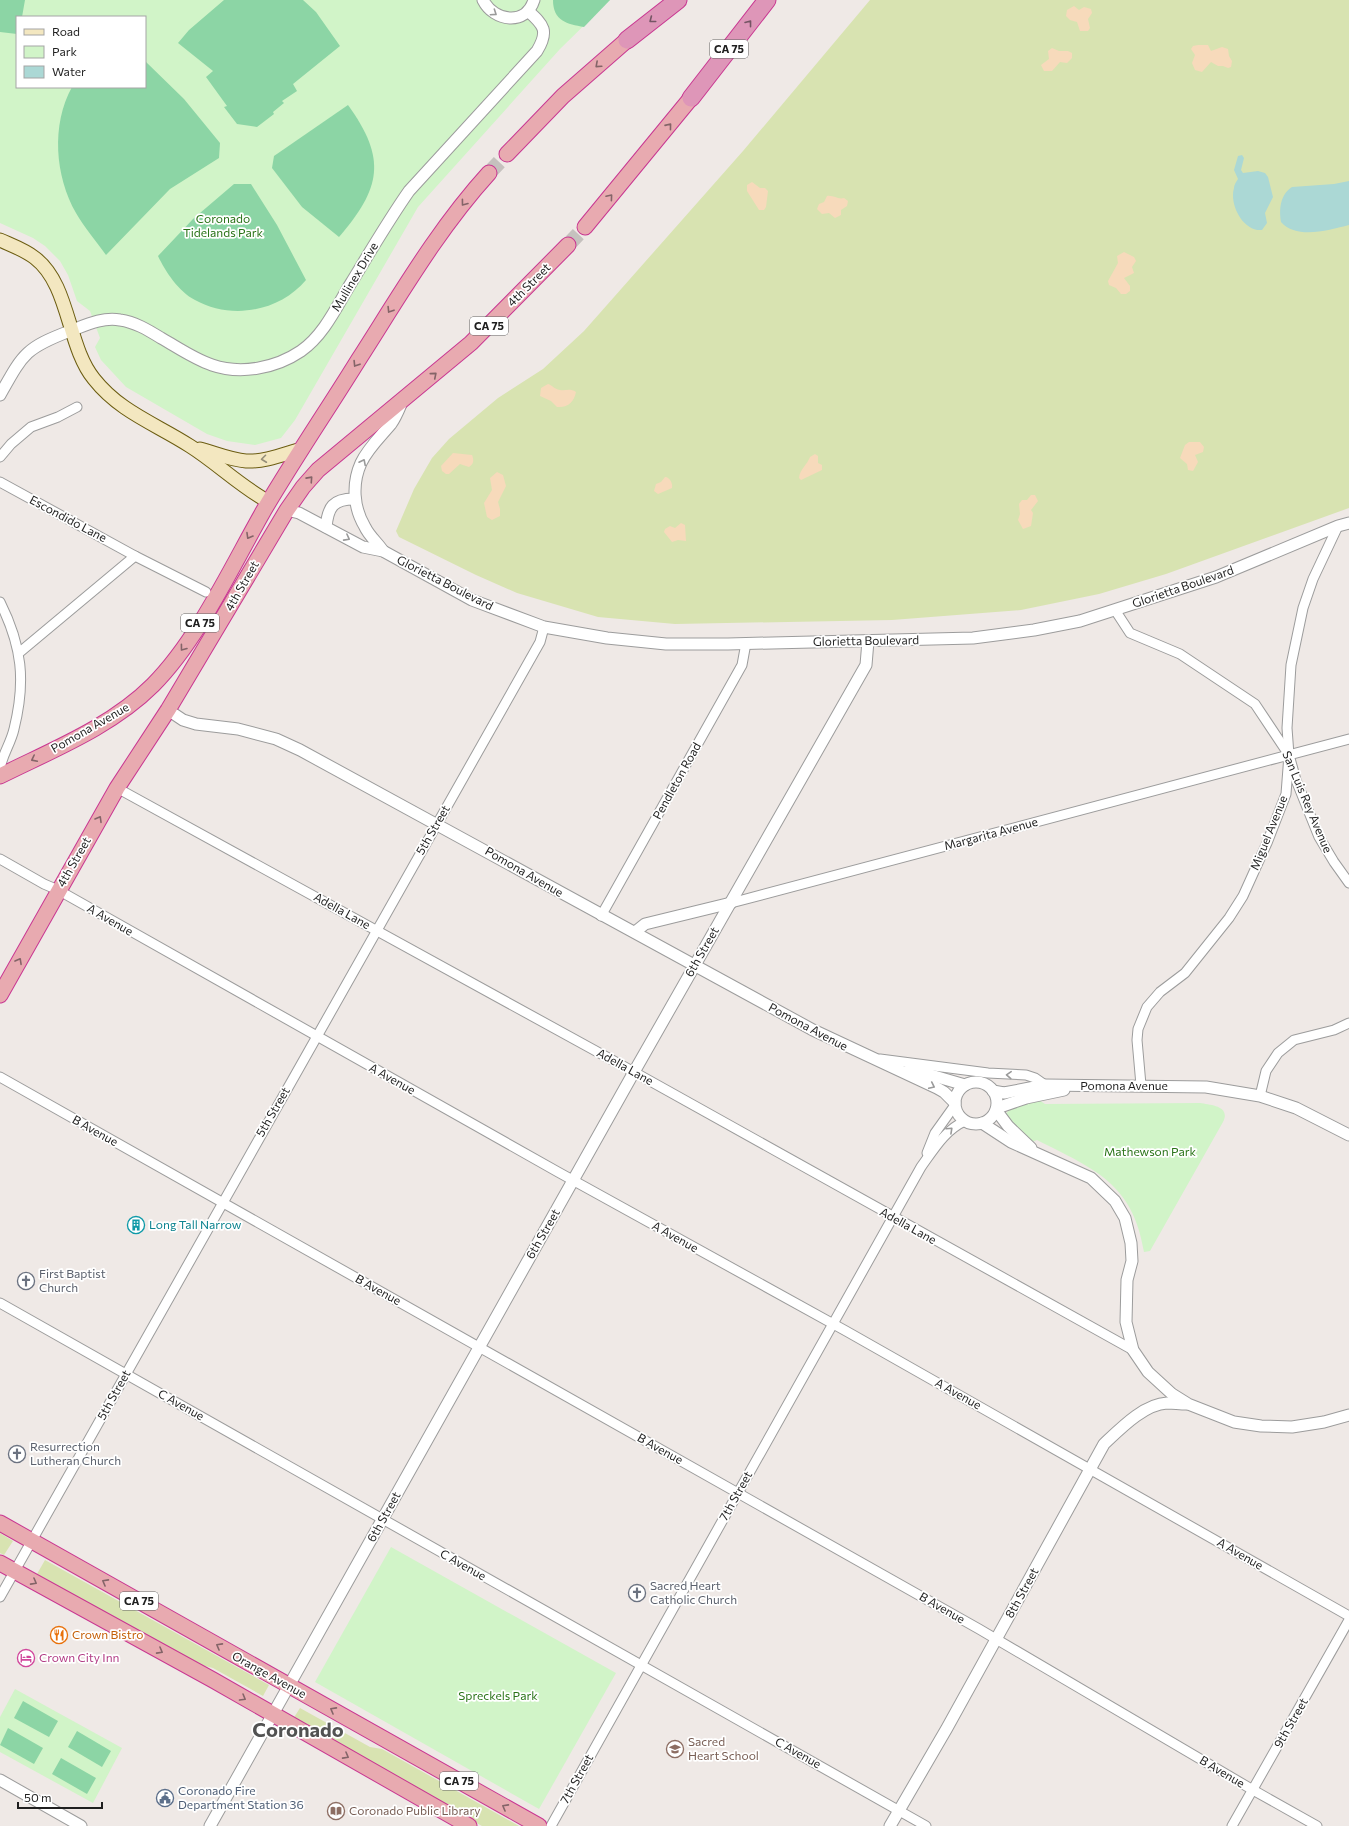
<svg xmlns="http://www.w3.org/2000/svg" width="1349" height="1826" viewBox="0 0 1349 1826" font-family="Commissioner,sans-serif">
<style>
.grass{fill:#d8e3b1}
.sand{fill:#f7dabb}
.park{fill:#d1f4c8;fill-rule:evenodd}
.pitch{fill:#8cd5a5}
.water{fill:#abd8d5}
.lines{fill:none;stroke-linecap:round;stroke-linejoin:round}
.trunk-tunnel{stroke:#c5c1be;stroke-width:15;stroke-dasharray:15 8;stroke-linecap:butt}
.minor-casing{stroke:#9c9c9c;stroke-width:11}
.tertiary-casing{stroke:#9c9c9c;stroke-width:13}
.secondary-casing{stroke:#6b5c10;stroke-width:15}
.trunk-casing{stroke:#c93792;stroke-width:17}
.motorway-casing{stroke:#c93792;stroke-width:19}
.minor{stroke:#fff;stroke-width:9}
.tertiary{stroke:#fff;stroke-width:11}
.secondary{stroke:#f3e7c0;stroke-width:13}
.trunk{stroke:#e8aab0;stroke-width:15}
.motorway{stroke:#de96b8;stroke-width:17}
.oneway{stroke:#9a9a9a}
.oneway2{stroke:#755564}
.oneway3{stroke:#846468}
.oneway4{stroke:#948d78}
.labels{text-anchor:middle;stroke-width:3.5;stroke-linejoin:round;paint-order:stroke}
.shield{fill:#fff;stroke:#626262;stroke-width:1}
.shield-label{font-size:11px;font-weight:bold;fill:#1f1f1f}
.park-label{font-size:12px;fill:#297317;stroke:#fff}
.street-label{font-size:12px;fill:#1f1f1f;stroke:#fff}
.culture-label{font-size:12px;fill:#0d838f;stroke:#fff;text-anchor:start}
.worship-label{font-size:12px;fill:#5b616d;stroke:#fff;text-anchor:start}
.food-label{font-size:12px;fill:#c56008;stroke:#fff;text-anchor:start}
.hotel-label{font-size:12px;fill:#b23c85;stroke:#fff;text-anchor:start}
.education-label{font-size:12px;fill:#785e54;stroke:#fff;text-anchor:start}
.service-label{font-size:12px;fill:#4e5e75;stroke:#fff;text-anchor:start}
.town-label{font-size:20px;font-weight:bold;fill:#525252;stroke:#fff}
</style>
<rect width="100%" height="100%" fill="#efe9e6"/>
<g class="grass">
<path d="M870 0H1349V508L1166 574 1099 594 1021 610 892 620 675 624 598 617 517 593 476 575 399 537 396 531 414 489 432 458 449 439 498 398 543 369 584 331 743 151Z"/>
<path d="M0 1533 13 1541 4 1555 0 1553Z"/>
<path d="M45 1560 269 1685 263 1696 213 1668 197 1664 37 1574Z"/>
<path d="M300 1708 370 1747 382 1749 519 1826H482L293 1719Z"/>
</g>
<g class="sand">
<path d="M1074 6 1079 10 1084 7 1091 9 1092 13 1088 19 1090 28 1088 31H1080L1077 22 1070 20 1066 16 1067 10Z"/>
<path d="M1198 45H1208L1211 51 1222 47 1228 49 1229 56 1232 61 1231 67 1228 68 1223 66H1218L1211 62 1202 72 1195 70 1192 63 1195 55 1191 49 1193 46Z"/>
<path d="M1052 48 1059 51H1068L1072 53V58L1067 63 1060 62 1052 71H1044L1041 65 1049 59 1048 51Z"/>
<path d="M752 182 760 188H765L768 191 766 207 764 210H759L747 191V185Z"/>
<path d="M827 196C834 195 838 200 844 198L848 201 847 206 841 210V215L835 218 829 213 822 214 817 209 819 204 824 202Z"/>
<path d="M1124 252 1134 257 1136 261 1132 267 1134 273 1124 278 1130 286V291L1126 294H1121L1116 288 1109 285 1108 281 1118 263 1117 256Z"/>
<path d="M548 384C552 385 554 389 560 390 566 391 570 388 576 392 574 402 568 408 557 407L551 401 540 396 541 388Z"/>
<path d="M1189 442H1200L1204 447 1203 452 1195 455 1198 462 1193 471 1188 470 1187 464 1180 458 1185 445Z"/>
<path d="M453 453 472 455C474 460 474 464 469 467L460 464 449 474H446L442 471 441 466Z"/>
<path d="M815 454 818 456V463L822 465V470L801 480 799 478C800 469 807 465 810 457Z"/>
<path d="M497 472 503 475 506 486 498 502 500 509V516L492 520 487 517 484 503 492 490 490 478Z"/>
<path d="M665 477C670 477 673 484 672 488L658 494 654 491 656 484 661 482Z"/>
<path d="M1031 495H1035L1038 501 1031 510 1033 513 1031 526 1023 529 1018 520 1020 514 1019 504 1022 500H1027Z"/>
<path d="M681 523 685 525 686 541 678 540 672 542 664 532 665 529 670 526 675 528Z"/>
</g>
<g class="park">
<path d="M0 0H610L560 49 418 207 295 420 281 438 255 445 227 441 207 434 126 387 101 360 95 347 100 338 90 311 77 301 68 275 60 261 45 246 33 238 0 223ZM17 17H145V87H17Z"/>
<path d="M1039 1100 1045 1104 1200 1103C1211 1105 1231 1106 1223 1122L1150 1251 1144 1252C1133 1183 1094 1169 1037 1140L1032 1142 1018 1130 1005 1114 1012 1108Z"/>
<path d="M391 1547 616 1673 539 1809 315 1682Z"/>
<path d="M15 1689 122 1748 93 1803 0 1752V1717Z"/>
</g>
<g class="pitch">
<path d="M0 0H25L22 17H17V34L0 32Z"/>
<path d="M224 0H303L316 12 340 46 293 84 297 91 282 101 284 103 273 112 274 114 257 127 237 124 224 107 227 106 206 77 213 71 178 43 189 30Z"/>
<path d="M553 0H610L584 27C567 24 553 21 553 0Z"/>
<path d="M145 61 184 99 220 143 219 158 170 189 106 255C96 241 84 227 76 213 55 176 51 125 72 87H145Z"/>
<path d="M348 105C387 159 381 188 339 237L302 207 272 168 274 156Z"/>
<path d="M234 184H251L277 225 306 280C279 312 231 320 195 300 179 292 165 271 158 256L193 219Z"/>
<path d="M23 1701 58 1721 49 1737 14 1718Z"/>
<path d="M8 1728 43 1748 34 1764 0 1745Z"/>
<path d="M77 1731 111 1751 102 1767 68 1747Z"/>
<path d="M61 1758 96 1778 87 1794 52 1774Z"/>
</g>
<g class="water">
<path d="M1242 155 1244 158 1241 170 1243 173 1258 171 1265 173 1268 177 1273 197 1265 213 1267 223 1262 230C1243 232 1229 204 1234 188 1234 185 1236 182 1238 179L1234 170 1238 156Z"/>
<path d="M1349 181V225C1329 230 1297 240 1281 222 1279 209 1280 195 1292 187L1334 184Z"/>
</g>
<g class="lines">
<g class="trunk-tunnel">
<path d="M489 173 507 154"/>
<path d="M568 245 585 227"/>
</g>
<g class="minor-casing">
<g id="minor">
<path d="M0 457 11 444 31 427 58 417 77 407"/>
<path d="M0 482 135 556 206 592"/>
<path d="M0 602C22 646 26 681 14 729 11 743 2 755 0 769"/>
<path d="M1115 610 1130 633 1180 654 1255 704 1289 755 1296 780 1319 837 1334 862 1349 883"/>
<path d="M20 652 135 556"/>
<path d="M117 788 634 1072 1133 1350"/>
<path d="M0 859 44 884 58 890 558 1172 846 1331 1349 1616"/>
<path d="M731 903 1349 739"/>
<path d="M601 916 742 665 746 643"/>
<path d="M880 1059 988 1073 1026 1075 1035 1078 1045 1085"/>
<path d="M0 1077 979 1629 1253 1790 1317 1826"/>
<path d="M1141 1085 1137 1040 1138 1029 1147 1007 1160 992 1185 973 1229 918 1243 896 1267 843 1286 794 1289 755 1287 728 1291 665 1303 608 1313 579 1338 526"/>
<path d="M1260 1096 1266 1071 1278 1053 1294 1040 1334 1030 1349 1023"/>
<path d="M927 1153 935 1133 955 1105"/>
<path d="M0 1303 926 1826"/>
<path d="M0 1597 540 642 544 627"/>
<path d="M551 1826 921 1167C934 1149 945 1130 965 1121"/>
<path d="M1232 1826 1349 1620"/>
</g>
</g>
<g class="tertiary-casing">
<g id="tertiary">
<path d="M483 0C494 22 526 26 534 0"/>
<path d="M0 395C23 354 25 348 70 331 86 325 102 317 120 320 135 322 148 330 161 338 177 347 194 359 212 365 241 375 276 368 301 351 324 335 337 306 351 283 370 252 388 221 409 191L537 51C549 31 544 25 528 11"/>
<path d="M287 510 299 513 363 547 383 551 472 600 544 627 607 638 666 644H728L973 638 1034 630 1080 621 1216 577 1338 526 1349 523"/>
<path d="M326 527C328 507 333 499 354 499"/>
<path d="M383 551C378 543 369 536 365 527 353 507 352 483 361 463 368 448 381 436 391 424 396 417 399 409 402 402"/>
<path d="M168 710 183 720 196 724 238 729 276 739 300 750 813 1030 937 1088 944 1092 955 1103"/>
<path d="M635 932 645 924 731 903"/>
<path d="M910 1069 965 1085"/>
<circle cx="976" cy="1103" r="21"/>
<path d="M993 1091 1004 1093 1045 1085 1206 1087 1260 1096 1296 1108 1349 1135"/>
<path d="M997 1108 1026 1098 1064 1090"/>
<path d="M996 1110 1008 1126 1031 1148"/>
<path d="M982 1123 1011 1142 1091 1178 1115 1201 1125 1218 1131 1243 1132 1261 1127 1280 1126 1322 1133 1350 1148 1372 1172 1394 1188 1404 1234 1422 1261 1426 1292 1427 1324 1422 1349 1415"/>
<path d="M0 1780 81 1826"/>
<path d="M210 1826 634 1072 866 665 868 641"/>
<path d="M890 1826 947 1728 1104 1444C1120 1429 1144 1404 1167 1403 1173 1403 1180 1404 1186 1404"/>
</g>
</g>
<g class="secondary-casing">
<g id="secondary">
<path d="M0 240C11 245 25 250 35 258 70 285 67 346 94 379 120 412 156 424 190 446 217 463 241 487 269 502"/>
<path d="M200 449C215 453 231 460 246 461 265 462 284 454 302 449"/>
</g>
</g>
<g class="trunk-casing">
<g id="trunk">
<path d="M507 154 563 96 627 40"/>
<path d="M585 227 691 98"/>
<path d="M0 776C52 750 111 727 153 685 198 640 232 566 264 510 294 459 328 409 359 359 400 295 438 229 489 173"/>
<path d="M0 995 117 788 168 710 287 510 303 487 318 470 471 343 568 245"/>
<path d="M0 1523 539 1826"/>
<path d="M0 1563 213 1680 469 1826"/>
</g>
</g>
<g class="motorway-casing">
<g id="motorway">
<path d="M627 40 678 0"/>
<path d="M691 98 767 0"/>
</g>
</g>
<use href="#minor" class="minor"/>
<use href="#tertiary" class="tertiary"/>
<use href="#secondary" class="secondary"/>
<use href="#trunk" class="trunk"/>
<use href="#motorway" class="motorway"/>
</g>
<defs><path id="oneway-chevron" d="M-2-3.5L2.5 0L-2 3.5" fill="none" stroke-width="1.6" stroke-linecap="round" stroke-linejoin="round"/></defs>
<g class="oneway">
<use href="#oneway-chevron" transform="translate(494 13) rotate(34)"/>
<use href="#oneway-chevron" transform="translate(363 462) rotate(-63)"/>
<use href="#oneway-chevron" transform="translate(347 538) rotate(28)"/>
<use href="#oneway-chevron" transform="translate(1009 1075) rotate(-177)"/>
<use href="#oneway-chevron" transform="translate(932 1086) rotate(25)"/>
<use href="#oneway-chevron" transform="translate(950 1130) rotate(-43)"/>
</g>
<g class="oneway2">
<use href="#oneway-chevron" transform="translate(652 20) rotate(142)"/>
<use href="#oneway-chevron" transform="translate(749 23) rotate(-52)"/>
</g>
<g class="oneway3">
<use href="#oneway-chevron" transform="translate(598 65) rotate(138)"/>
<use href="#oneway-chevron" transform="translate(669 126) rotate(-51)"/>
<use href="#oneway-chevron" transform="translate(610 197) rotate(-50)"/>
<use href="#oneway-chevron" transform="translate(464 203) rotate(127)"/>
<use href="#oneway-chevron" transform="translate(390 310) rotate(122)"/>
<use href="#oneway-chevron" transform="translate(356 364) rotate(122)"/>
<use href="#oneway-chevron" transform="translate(434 375) rotate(-40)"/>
<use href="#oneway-chevron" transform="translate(310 479) rotate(-48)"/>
<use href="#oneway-chevron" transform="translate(249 536) rotate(120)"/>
<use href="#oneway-chevron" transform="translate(183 648) rotate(127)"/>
<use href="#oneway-chevron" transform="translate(34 759) rotate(153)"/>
<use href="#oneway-chevron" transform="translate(99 819) rotate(-60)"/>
<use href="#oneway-chevron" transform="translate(19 961) rotate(-61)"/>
<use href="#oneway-chevron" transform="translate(34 1582) rotate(29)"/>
<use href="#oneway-chevron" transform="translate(105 1582) rotate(-151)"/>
<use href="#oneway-chevron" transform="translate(219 1646) rotate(-151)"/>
<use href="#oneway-chevron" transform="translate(160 1651) rotate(29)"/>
<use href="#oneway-chevron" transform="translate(243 1698) rotate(30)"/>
<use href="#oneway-chevron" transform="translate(333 1710) rotate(-151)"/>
<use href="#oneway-chevron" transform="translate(346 1756) rotate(29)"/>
<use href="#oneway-chevron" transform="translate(505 1807) rotate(-151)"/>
</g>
<use class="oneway4" href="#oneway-chevron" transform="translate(264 459) rotate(173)"/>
<defs>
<g id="building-ring" transform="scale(0.9)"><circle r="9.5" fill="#fff" stroke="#0f9aa8" stroke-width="1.5"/><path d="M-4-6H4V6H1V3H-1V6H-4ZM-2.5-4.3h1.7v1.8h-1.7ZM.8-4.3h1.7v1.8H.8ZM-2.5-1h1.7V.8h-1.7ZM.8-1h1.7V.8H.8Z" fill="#0f9aa8"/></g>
<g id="church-ring" transform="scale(0.9)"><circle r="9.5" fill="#fff" stroke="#6b7280" stroke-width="1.5"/><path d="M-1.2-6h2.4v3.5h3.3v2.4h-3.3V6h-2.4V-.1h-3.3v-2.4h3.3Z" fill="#6b7280"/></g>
<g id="restaurant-ring" transform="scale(0.9)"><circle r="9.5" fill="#fff" stroke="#e8710a" stroke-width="1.5"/><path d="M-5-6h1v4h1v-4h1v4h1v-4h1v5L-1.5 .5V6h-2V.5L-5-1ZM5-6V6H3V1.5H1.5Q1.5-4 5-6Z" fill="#e8710a"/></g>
<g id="hotel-ring" transform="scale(0.9)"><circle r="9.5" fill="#fff" stroke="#d1479c" stroke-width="1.5"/><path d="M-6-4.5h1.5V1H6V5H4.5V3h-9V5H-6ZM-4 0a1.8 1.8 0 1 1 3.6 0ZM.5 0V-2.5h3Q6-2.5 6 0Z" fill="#d1479c"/></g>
<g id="school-ring" transform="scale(0.9)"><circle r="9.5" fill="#fff" stroke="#8d6e63" stroke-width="1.5"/><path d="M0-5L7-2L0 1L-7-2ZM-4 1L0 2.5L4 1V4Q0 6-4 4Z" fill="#8d6e63"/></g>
<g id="civic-ring" transform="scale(0.9)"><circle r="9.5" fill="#fff" stroke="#5c6f8a" stroke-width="1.5"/><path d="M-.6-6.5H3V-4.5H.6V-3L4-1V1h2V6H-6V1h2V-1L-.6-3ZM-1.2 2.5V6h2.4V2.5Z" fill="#5c6f8a"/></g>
<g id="library-ring" transform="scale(0.9)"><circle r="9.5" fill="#fff" stroke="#8d6e63" stroke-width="1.5"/><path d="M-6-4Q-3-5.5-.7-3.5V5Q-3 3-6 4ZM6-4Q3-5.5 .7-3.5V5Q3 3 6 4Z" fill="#8d6e63"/></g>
</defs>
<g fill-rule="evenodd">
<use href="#building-ring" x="136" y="1225"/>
<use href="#church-ring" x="26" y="1281"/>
<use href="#church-ring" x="17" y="1454"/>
<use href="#church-ring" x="637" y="1593"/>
<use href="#restaurant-ring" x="59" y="1635"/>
<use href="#hotel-ring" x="26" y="1658"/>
<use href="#school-ring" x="675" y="1749"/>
<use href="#civic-ring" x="165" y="1798"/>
<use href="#library-ring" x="336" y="1811"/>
</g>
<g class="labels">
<g class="shield">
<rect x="710" y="40" width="38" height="18" rx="3"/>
<rect x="470" y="317" width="38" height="18" rx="3"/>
<rect x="181" y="614" width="38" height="18" rx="3"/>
<rect x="120" y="1592" width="38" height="18" rx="3"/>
<rect x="440" y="1772" width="38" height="18" rx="3"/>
</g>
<g class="shield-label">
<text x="729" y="53">CA 75</text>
<text x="489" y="330">CA 75</text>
<text x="200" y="627">CA 75</text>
<text x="139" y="1605">CA 75</text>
<text x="459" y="1785">CA 75</text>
</g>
<g class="park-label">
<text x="223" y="223">Coronado<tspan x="223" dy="14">Tidelands Park</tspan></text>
<text x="1150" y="1156">Mathewson Park</text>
<text x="498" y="1700">Spreckels Park</text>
</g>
<g class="street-label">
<text transform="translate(355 277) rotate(-59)" y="4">Mullinex Drive</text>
<text transform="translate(529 285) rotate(-45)" y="4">4th Street</text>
<text transform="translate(68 519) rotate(28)" y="4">Escondido Lane</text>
<text transform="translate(445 583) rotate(27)" y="4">Glorietta Boulevard</text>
<text transform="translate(242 586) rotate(-60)" y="4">4th Street</text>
<text transform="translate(1183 587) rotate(-19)" y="4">Glorietta Boulevard</text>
<text transform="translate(866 641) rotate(-1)" y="4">Glorietta Boulevard</text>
<text transform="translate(90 728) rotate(-30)" y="4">Pomona Avenue</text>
<text transform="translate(677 781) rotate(-61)" y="4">Pendleton Road</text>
<text transform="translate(1307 802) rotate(67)" y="4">San Luis Rey Avenue</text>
<text transform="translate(433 830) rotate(-60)" y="4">5th Street</text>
<text transform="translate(1269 833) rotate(-68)" y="4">Miguel Avenue</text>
<text transform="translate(991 834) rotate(-15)" y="4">Margarita Avenue</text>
<text transform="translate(74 862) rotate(-60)" y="4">4th Street</text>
<text transform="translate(524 872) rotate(30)" y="4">Pomona Avenue</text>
<text transform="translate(342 911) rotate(29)" y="4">Adella Lane</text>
<text transform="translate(110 920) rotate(30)" y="4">A Avenue</text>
<text transform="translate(702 952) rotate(-60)" y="4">6th Street</text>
<text transform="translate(808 1027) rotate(28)" y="4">Pomona Avenue</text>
<text transform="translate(625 1067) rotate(29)" y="4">Adella Lane</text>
<text transform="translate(392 1079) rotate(29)" y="4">A Avenue</text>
<text x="1124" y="1090">Pomona Avenue</text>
<text transform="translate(273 1112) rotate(-60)" y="4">5th Street</text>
<text transform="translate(95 1131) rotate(29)" y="4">B Avenue</text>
<text transform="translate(908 1226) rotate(29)" y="4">Adella Lane</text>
<text transform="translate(543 1234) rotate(-60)" y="4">6th Street</text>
<text transform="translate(675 1237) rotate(29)" y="4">A Avenue</text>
<text transform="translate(378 1290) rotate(29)" y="4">B Avenue</text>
<text transform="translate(958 1394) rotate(29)" y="4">A Avenue</text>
<text transform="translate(114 1395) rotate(-61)" y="4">5th Street</text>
<text transform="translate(181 1405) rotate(29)" y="4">C Avenue</text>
<text transform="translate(660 1449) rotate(29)" y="4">B Avenue</text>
<text transform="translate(736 1496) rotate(-61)" y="4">7th Street</text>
<text transform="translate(384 1517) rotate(-61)" y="4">6th Street</text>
<text transform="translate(1240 1554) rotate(30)" y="4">A Avenue</text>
<text transform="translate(463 1565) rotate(29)" y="4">C Avenue</text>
<text transform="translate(1022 1593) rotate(-61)" y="4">8th Street</text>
<text transform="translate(942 1608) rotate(30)" y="4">B Avenue</text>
<text transform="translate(269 1675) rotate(29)" y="4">Orange Avenue</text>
<text transform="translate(1291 1723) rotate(-60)" y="4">9th Street</text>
<text transform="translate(798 1753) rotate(29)" y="4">C Avenue</text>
<text transform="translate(1222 1772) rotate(31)" y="4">B Avenue</text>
<text transform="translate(577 1779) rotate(-61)" y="4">7th Street</text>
</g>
<g class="culture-label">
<text x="149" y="1229">Long Tall Narrow</text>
</g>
<g class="worship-label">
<text x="39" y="1278">First Baptist<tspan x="39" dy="14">Church</tspan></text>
<text x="30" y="1451">Resurrection<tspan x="30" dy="14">Lutheran Church</tspan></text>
<text x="650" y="1590">Sacred Heart<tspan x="650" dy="14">Catholic Church</tspan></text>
</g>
<g class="food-label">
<text x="72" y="1639">Crown Bistro</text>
</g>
<g class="hotel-label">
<text x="39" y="1662">Crown City Inn</text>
</g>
<g class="education-label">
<text x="688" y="1746">Sacred<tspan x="688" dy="14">Heart School</tspan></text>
<text x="349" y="1815">Coronado Public Library</text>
</g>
<g class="service-label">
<text x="178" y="1795">Coronado Fire<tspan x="178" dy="14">Department Station 36</tspan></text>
</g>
<g class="town-label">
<text x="298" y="1737">Coronado</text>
</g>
</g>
<rect x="16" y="16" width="130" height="72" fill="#ffffff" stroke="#a5a5a5"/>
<rect x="24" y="29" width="20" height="6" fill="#f3e7c0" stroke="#a5a5a5"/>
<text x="52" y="36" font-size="12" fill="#1f1f1f">Road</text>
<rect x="24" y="46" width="20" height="12" fill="#d1f4c8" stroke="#a5a5a5"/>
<text x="52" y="56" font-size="12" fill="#1f1f1f">Park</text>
<rect x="24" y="66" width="20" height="12" fill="#abd8d5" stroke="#a5a5a5"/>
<text x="52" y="76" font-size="12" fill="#1f1f1f">Water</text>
<path d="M18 1802v6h84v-6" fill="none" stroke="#1f1f1f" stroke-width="2"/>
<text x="24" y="1802" font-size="12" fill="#1f1f1f" stroke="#ffffff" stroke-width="3" paint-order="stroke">50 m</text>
</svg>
